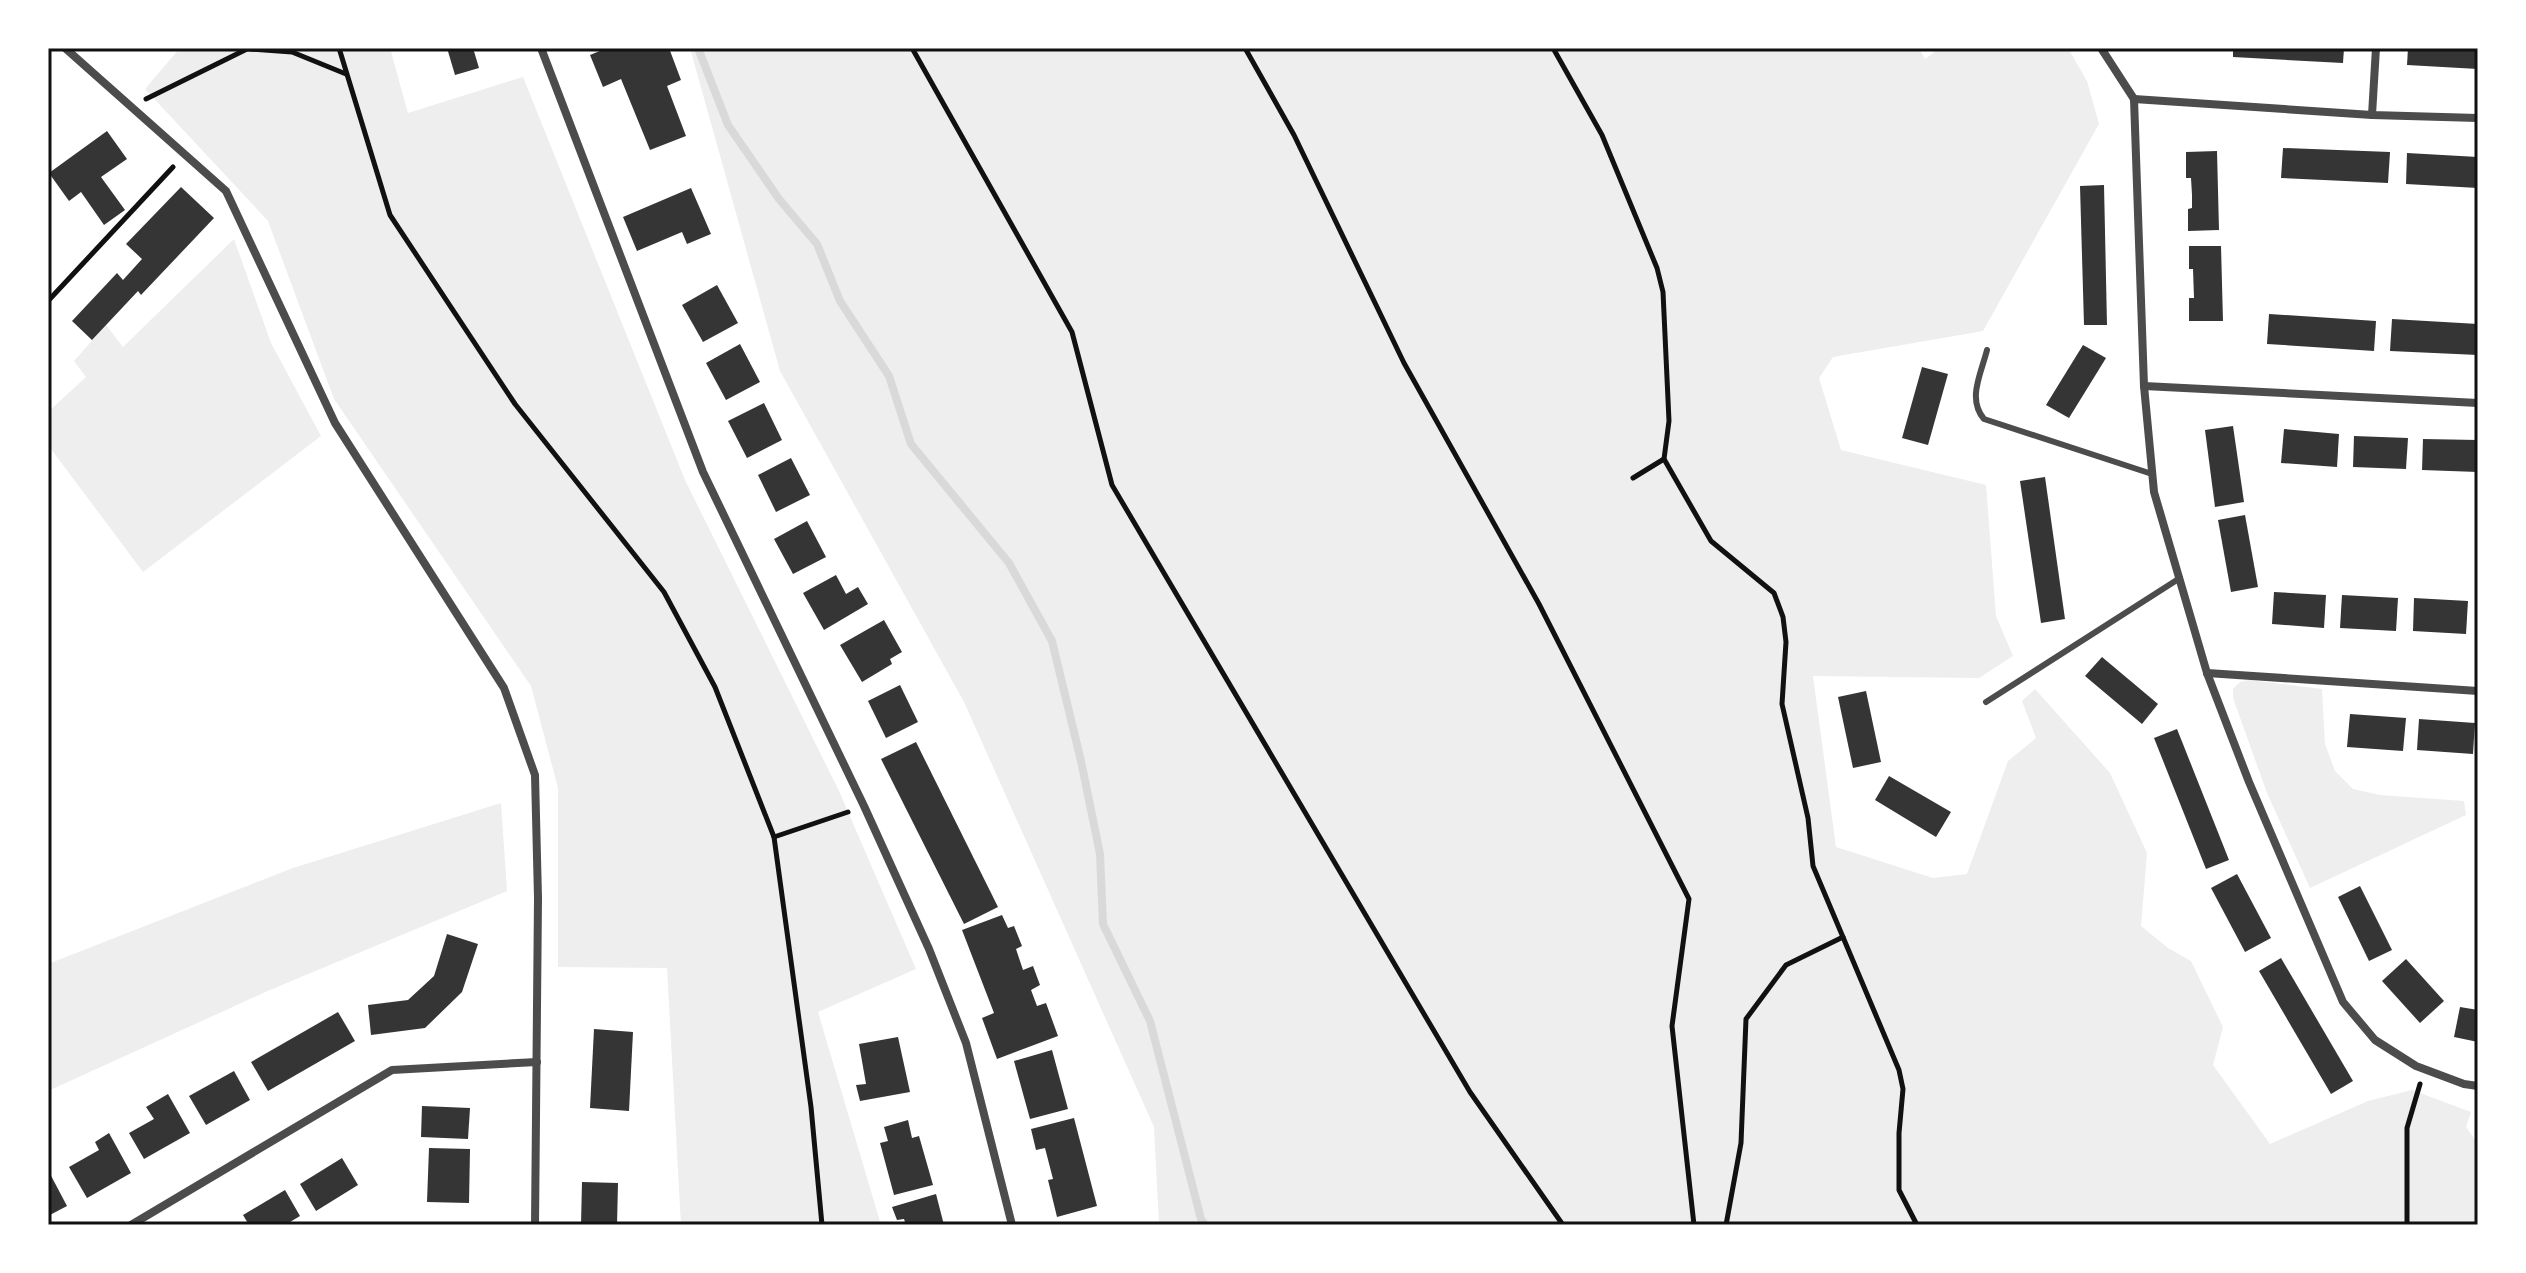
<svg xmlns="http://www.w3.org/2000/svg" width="2526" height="1273" viewBox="0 0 2526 1273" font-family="Helvetica,sans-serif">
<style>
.green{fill:#eee}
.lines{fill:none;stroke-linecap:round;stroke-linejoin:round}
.stream{stroke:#d9d9d9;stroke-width:8}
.building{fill:#353535}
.path{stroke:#111;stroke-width:5}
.service{stroke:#4c4c4c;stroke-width:6}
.minor{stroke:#4c4c4c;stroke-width:8}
.neatline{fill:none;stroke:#111;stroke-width:3}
</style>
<rect width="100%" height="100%" fill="#fff"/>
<g class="green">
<path d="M180 48H390L408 113 523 77 685 480 839 791 916 969 818 1012 881 1225H681L667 968 558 967V788L531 686 334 399 268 221 145 89Z"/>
<path d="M690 48H1919L1925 59 1940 48H2068L2087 81 2099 124 1983 331 1833 357 1819 378 1841 450 1986 485 1996 616 2013 656 1979 678 1813 676 1836 847 1933 878 1967 874 2008 761 2036 738 2022 701 2035 689 2110 773 2147 853 2141 926 2168 948 2191 961 2223 1027 2213 1065 2270 1144 2368 1101 2412 1090 2471 1112 2466 1127 2478 1144V1225H1159L1154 1127 964 702 780 371Z"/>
<path d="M234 239 271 343 321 436 143 572 48 445V412L86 377 74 361 106 325 123 347Z"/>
<path d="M2249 680 2322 689 2325 744 2335 771 2353 789 2380 795 2464 801 2466 815 2310 888 2267 793 2233 698V689L2240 682Z"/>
<path d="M501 803 507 891 270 990 48 1091V964L293 868Z"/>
</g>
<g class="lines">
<path class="stream" d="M698 48 728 125 779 199 817 244 840 301 889 376 911 444 1009 563 1052 641 1081 761 1100 854 1103 924 1150 1021 1201 1219 1205 1225"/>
</g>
<g class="building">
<path d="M447 48H473L479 68 455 75Z"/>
<path d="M607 48H612L614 51 621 48H669L681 80 667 86 686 136 650 150 621 79 603 87 590 55Z"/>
<path d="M2233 48H2344L2343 63 2233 57Z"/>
<path d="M2408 48H2478V69L2407 65Z"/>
<path d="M107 131 127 159 101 177 125 210 104 225 81 192 69 201 49 173Z"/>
<path d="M2283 148 2390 152 2388 183 2281 178Z"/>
<path d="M2217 151 2219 230 2188 231V209L2192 208V195L2191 178H2186V152Z"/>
<path d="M2407 153 2478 157V188L2406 184Z"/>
<path d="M2104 185 2107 325H2084L2080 186Z"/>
<path d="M181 187 214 218 141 295 138 291 92 340 72 321 117 273 123 280 142 259 126 244Z"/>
<path d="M691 188 711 234 687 244 682 232 637 251 623 217Z"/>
<path d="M2189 246H2221L2223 321H2189V298H2194L2193 269H2189Z"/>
<path d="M717 285 738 323 703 342 682 305Z"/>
<path d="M2269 314 2376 321 2374 351 2267 344Z"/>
<path d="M2392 319 2478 324V355L2390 351Z"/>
<path d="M740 344 760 382 726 400 706 363Z"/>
<path d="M2083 345 2106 358 2069 418 2046 405Z"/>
<path d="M1922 367 1948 374 1928 445 1902 438Z"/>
<path d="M764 403 782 440 747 458 728 421Z"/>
<path d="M2233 426 2244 502 2215 507 2205 430Z"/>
<path d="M2284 429 2339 434 2337 467 2281 463Z"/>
<path d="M2354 436 2408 438 2406 469 2353 467Z"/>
<path d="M2423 439 2478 440V472L2422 470Z"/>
<path d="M791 458 810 495 776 512 758 475Z"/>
<path d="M2045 477 2065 619 2041 623 2020 481Z"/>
<path d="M2245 515 2258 587 2231 592 2218 520Z"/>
<path d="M807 521 826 557 793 574 774 539Z"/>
<path d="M836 575 846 594 858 587 868 604 824 630 803 593Z"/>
<path d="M2274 592 2326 595 2324 628 2272 624Z"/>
<path d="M2342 595 2398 598 2396 631 2340 628Z"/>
<path d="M2414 598 2468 601 2466 634 2413 631Z"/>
<path d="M884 620 902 652 890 659 892 664 862 682 840 645Z"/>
<path d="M2102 657 2158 704 2142 724 2085 676Z"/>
<path d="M900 685 918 722 886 738 868 701Z"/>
<path d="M1866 691 1881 762 1853 768 1838 697Z"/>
<path d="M2350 714 2406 718 2403 751 2347 747Z"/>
<path d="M2419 719 2475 723 2473 754 2417 750Z"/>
<path d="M2177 729 2229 860 2206 869 2154 738Z"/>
<path d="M916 742 998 907 964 924 881 759Z"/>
<path d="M1889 776 1951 812 1936 837 1875 800Z"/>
<path d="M2237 874 2271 938 2245 952 2211 888Z"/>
<path d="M2360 886 2392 950 2369 961 2338 897Z"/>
<path d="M1002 915 1008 928 1014 926 1022 946 1016 949 1023 970 1033 966 1040 985 1031 990 1037 1006 1046 1003 1058 1036 997 1059 982 1018 994 1013 962 930Z"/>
<path d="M447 934 478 944 462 992 425 1028 371 1035 368 1005 408 1000 434 976Z"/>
<path d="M2281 958 2353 1081 2331 1094 2259 971Z"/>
<path d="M2406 959 2444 1001 2420 1023 2382 981Z"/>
<path d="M2460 1007 2478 1010V1042L2454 1037Z"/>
<path d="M338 1012 355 1041 268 1091 251 1062Z"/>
<path d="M594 1029 633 1032 629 1111 590 1108Z"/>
<path d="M898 1037 910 1092 860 1101 856 1085 866 1084 859 1044Z"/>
<path d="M1052 1050 1068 1109 1030 1119 1014 1061Z"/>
<path d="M234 1071 250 1100 206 1125 189 1096Z"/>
<path d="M168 1094 190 1133 144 1159 129 1133 154 1119 146 1107Z"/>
<path d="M422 1106 470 1108 468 1139 421 1137Z"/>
<path d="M1074 1118 1097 1206 1057 1217 1048 1180 1053 1179 1045 1148 1036 1150 1031 1129Z"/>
<path d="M908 1120 912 1138 919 1136 933 1185 894 1195 880 1143 888 1141 884 1127Z"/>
<path d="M109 1133 131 1173 87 1198 69 1167 99 1150 95 1142Z"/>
<path d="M429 1148 470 1149 469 1203 427 1202Z"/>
<path d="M342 1158 358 1185 316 1211 300 1184Z"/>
<path d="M48 1170 67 1206 48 1216Z"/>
<path d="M582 1182 618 1183 617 1225H581Z"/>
<path d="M285 1190 300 1216 285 1225H249L243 1215Z"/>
<path d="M936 1194 944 1225H906L904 1219 897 1220 892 1207Z"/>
</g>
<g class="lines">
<g class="path">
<path d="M339 48 390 215 515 404 664 592 715 687 774 837 811 1107 822 1225"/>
<path d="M912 48 1072 332 1112 485 1470 1092 1563 1225"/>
<path d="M1245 48 1294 135 1404 363 1539 604 1689 899 1672 1026 1694 1225"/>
<path d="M1553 48 1602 135 1657 268 1663 292 1669 421 1664 459 1711 541 1774 593 1783 617 1786 642 1782 704 1808 818 1813 866 1899 1070 1903 1089 1899 1133V1190L1917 1225"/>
<path d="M249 49 292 52 346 74"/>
<path d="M146 99 249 48"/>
<path d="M48 301 173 167"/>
<path d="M1633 478 1664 459"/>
<path d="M774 837 848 812"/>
<path d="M1726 1225 1741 1143 1746 1019 1786 965 1843 937"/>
<path d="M2407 1225V1128L2420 1084"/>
</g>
<g class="service">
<path d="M1987 350C1981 374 1967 399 1984 419L2152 474"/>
<path d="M1986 702 2180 578"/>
</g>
<g class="minor">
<path d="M65 48 226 191 335 423 504 688 535 775 538 898 535 1225"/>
<path d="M541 48 703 472 864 806 929 949 966 1043 1012 1225"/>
<path d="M2101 48 2134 99 2144 386 2154 492 2207 673 2249 782 2343 1002 2375 1040 2416 1066 2464 1084 2478 1086"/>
<path d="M2134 99 2372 115 2478 118"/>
<path d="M2372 115 2376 48"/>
<path d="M2144 386 2478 403"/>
<path d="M2207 673 2478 691"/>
<path d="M131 1225 392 1070 537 1062"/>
</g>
</g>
<rect width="2526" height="1273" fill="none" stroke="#ffffff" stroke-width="100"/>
<rect x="50" y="50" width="2426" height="1173" class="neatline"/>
</svg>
